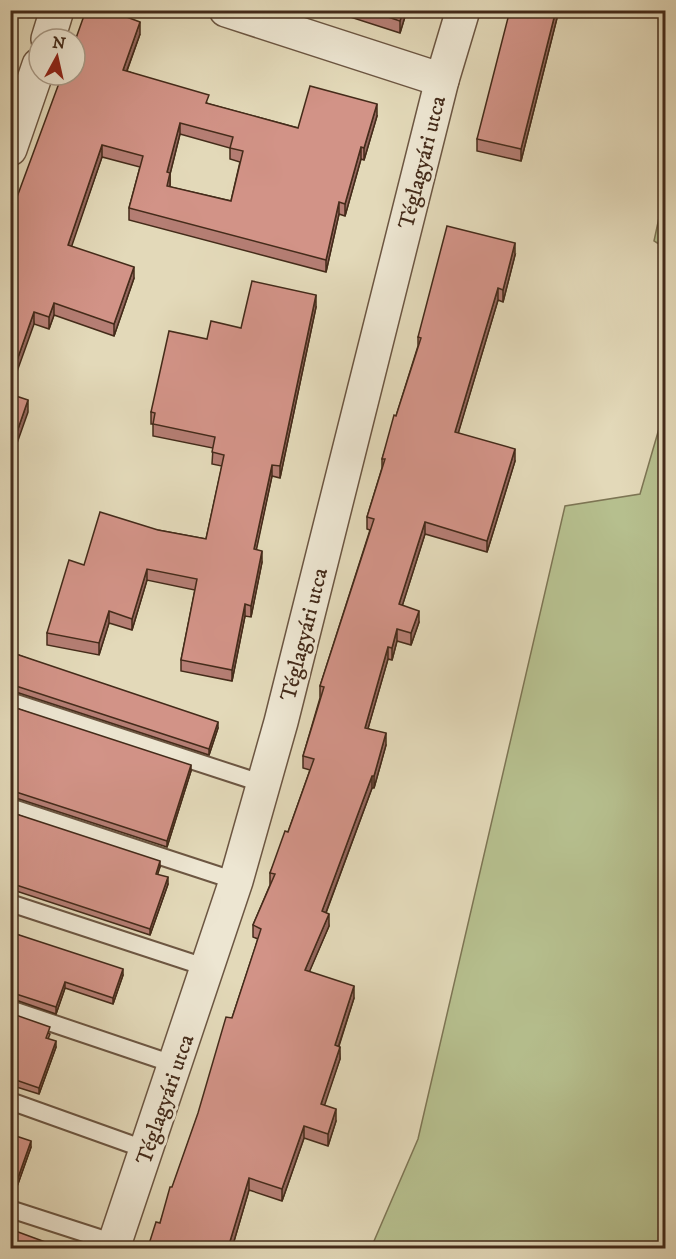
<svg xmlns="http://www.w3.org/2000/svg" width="676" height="1259" viewBox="0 0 676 1259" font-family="'IM FELL DW Pica',serif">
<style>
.green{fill:#b6bf8e;stroke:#7d7554;stroke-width:1.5}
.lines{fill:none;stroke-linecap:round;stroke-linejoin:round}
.lane-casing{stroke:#6c5642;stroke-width:20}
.street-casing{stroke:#6c5642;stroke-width:36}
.lane{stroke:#ede6d2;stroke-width:16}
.street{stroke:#ede6d2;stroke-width:33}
.wall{fill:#b57e74;stroke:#442b1a;stroke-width:1.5;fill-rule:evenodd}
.shaded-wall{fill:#93675e;stroke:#442b1a;stroke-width:1.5}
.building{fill:#d29387;stroke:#442b1a;stroke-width:1.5;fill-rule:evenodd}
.labels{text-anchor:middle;stroke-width:6;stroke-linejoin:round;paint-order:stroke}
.street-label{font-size:22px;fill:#442b1a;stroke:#ede6d2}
</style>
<rect width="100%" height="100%" fill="#e3d9b9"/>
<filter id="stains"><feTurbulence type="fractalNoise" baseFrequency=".00333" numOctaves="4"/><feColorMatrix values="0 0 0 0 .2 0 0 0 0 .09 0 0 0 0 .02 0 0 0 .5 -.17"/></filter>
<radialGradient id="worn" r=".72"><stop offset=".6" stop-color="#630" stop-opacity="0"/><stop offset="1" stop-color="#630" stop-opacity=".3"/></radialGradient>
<g class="green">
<path d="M665 190 666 248H665L654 241Z"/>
<path d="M665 408V1248H371L418 1139 565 506 640 494Z"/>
</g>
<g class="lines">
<g class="lane-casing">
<g id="lane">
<path d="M10 701 264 784"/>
<path d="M10 807 236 881"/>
<path d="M10 903 208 968"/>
<path d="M10 1009 176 1065"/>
<path d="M10 1101 147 1150"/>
<path d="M10 1209 115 1243"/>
</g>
</g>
<g class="street-casing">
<g id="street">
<path d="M226 10 442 80"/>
<path d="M48 39 57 10"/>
<path d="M10 149 39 65"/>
<path d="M113 1248 236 881 281 722 442 80 463 10"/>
</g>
</g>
<use href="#lane" class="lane"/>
<use href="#street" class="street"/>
</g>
<g class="wall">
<path d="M344 10H407L400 33 344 15Z"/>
<path d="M559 10 521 161 477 151V139Z"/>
<path d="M140 34 127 71 209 104 298 128 377 116 364 160 361 159 345 216 339 214 326 272 129 220V208L140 167 102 157 71 246 134 278 114 336 54 315 49 329 34 324 10 216ZM180 134 230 148V159L240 162 231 201 170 187V174Z"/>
<path d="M515 255 503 302 498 300 458 433 515 461 487 552 425 534 402 606 419 622 411 645 397 641 392 660 388 659 368 728 386 745 374 788H372L326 913 329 926 309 972 354 998 339 1046 340 1059 324 1105 336 1121 328 1146 304 1138 282 1201 249 1190 232 1248H149V1244L160 1223 232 1018 258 939 253 937V925L270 885V873L288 832 310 770 303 768V756L320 698V686L370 530 367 529V517L382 468V459L396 416 418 346V337Z"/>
<path d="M316 307 280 478 272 476 256 549 262 562 251 617 245 616 232 681 181 671V660L195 590 147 580 132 630 109 623 99 655 47 645V633L84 565 158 530 206 539 222 466 212 464 213 448 153 436V424H151V412L207 339Z"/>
<path d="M10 652 218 728 209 755 13 691 10 692Z"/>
<path d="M10 706 191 771 167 847 13 797 10 798Z"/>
<path d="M10 812 160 867 157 874 168 884 150 935 10 889Z"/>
<path d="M10 932 123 975 113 1004 65 988 56 1014 13 999H10Z"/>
<path d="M10 1013 50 1034 48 1039 56 1047 39 1094 10 1085Z"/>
<path d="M10 1134 31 1147 14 1195 10 1193Z"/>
</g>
<g class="shaded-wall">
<path d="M403 10H407L400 33V21Z"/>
<path d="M556 10H559L521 161V149Z"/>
<path d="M140 22V34L123 81V70Z"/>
<path d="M377 104V116L364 160V148Z"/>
<path d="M180 123V134L170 174V185L167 198V172Z"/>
<path d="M102 145V157L68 257V245Z"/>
<path d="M361 147V159L345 216V204Z"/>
<path d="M339 202V214L326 272V260Z"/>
<path d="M515 243V255L503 302V290Z"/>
<path d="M134 267V278L114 336V324Z"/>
<path d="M498 288V300L455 444V432Z"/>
<path d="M316 295V307L280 478V466Z"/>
<path d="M54 303V315L49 329V317Z"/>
<path d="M34 312V324L10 391V380Z"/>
<path d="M28 400V412L10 463V452Z"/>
<path d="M515 449V461L487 552V541Z"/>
<path d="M272 465V476L254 561V549Z"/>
<path d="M425 522V534L399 616V604Z"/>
<path d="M262 551V562L251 617V606Z"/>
<path d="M147 569V580L132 630V619Z"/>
<path d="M245 604V616L232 681V670Z"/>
<path d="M109 611V623L99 655V643Z"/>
<path d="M419 611V622L411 645V633Z"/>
<path d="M397 629V641L392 660V648Z"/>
<path d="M388 647V659L365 739V728Z"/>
<path d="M218 722V728L209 755V749Z"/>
<path d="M386 733V745L374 788V776Z"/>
<path d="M191 765V771L167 847V841Z"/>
<path d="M372 776V788L322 923V911Z"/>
<path d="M160 861V867L156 880V874Z"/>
<path d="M168 877V884L150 935V929Z"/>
<path d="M329 914V926L305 982V970Z"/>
<path d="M123 969V975L113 1004V998Z"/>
<path d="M65 982V988L56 1014V1007Z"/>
<path d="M354 986V998L335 1057V1045Z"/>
<path d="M56 1041V1047L39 1094V1088Z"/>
<path d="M340 1047V1059L321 1116V1104Z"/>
<path d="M336 1109V1121L328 1146V1134Z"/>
<path d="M304 1126V1138L282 1201V1189Z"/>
<path d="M31 1141V1147L14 1195V1189Z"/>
<path d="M249 1178V1190L232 1248H228Z"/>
</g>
<g class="building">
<path d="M86 10H108L140 22 123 70 209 95 206 103 298 128 310 86 377 104 364 148 361 147 345 204 339 202 326 260 129 208 143 156 102 145 68 245 134 267 114 324 54 303 49 317 34 312 10 380V216L62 75H75V41ZM180 123 233 137 230 148 243 151 231 201 167 186 170 173 167 172Z"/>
<path d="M367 10H403L400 21Z"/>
<path d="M510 10H556L521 149 477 139Z"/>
<path d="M447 226 515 243 503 290 498 288 455 432 515 449 487 541 425 522 399 604 419 611 411 633 397 629 392 648 388 647 365 728 386 733 374 776H372L322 911 329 914 305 970 354 986 335 1045 340 1047 321 1104 336 1109 328 1134 304 1126 282 1189 249 1178 228 1248H164L149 1244 156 1222 160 1223 170 1187H172L198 1113 226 1017 232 1018 261 929 253 925 275 874 270 873 285 831 288 832 314 759 303 756 324 687 320 686 374 519 367 517 385 459H382L394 415 396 416 421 338 418 337Z"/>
<path d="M252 281 316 295 280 466 272 465 254 549 262 551 251 606 245 604 232 670 181 660 197 579 147 569 132 619 109 611 99 643 47 633 69 560 84 565 100 512 158 530 206 539 224 455 212 452 215 437 153 424 155 413 151 412 169 331 207 339 211 321 241 328Z"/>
<path d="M10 394 28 400 10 452Z"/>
<path d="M10 652 218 722 209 749 13 685H10Z"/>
<path d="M10 706 191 765 167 841 13 791H10Z"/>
<path d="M10 812 160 861 156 874 168 877 150 929 10 883Z"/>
<path d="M10 932 123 969 113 998 65 982 56 1007 13 993H10Z"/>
<path d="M10 1013 50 1027 46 1038 56 1041 39 1088 10 1078Z"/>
<path d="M10 1134 31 1141 14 1189 10 1187Z"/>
<path d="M10 1229 56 1246 55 1248H10Z"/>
</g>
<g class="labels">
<g class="street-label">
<text transform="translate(421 162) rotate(-76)" y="8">Téglagyári utca</text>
<text transform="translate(303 634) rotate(-76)" y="8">Téglagyári utca</text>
<text transform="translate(164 1099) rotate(-71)" y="8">Téglagyári utca</text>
</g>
</g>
<rect width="676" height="1259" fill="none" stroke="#e3d9b9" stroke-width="36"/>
<rect x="12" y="12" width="652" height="1235" fill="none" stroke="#442b1a" stroke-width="3"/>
<rect x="18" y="18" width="640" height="1223" fill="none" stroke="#442b1a" stroke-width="1.5"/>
<g transform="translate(57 57) rotate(8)"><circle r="28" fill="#ede6d2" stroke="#a99b88" stroke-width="1.5"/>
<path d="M0-4.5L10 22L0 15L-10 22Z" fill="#8f2418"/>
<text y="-9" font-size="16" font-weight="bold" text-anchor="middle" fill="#442b1a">N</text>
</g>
<rect width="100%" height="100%" filter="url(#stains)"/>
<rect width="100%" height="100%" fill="url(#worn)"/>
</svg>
